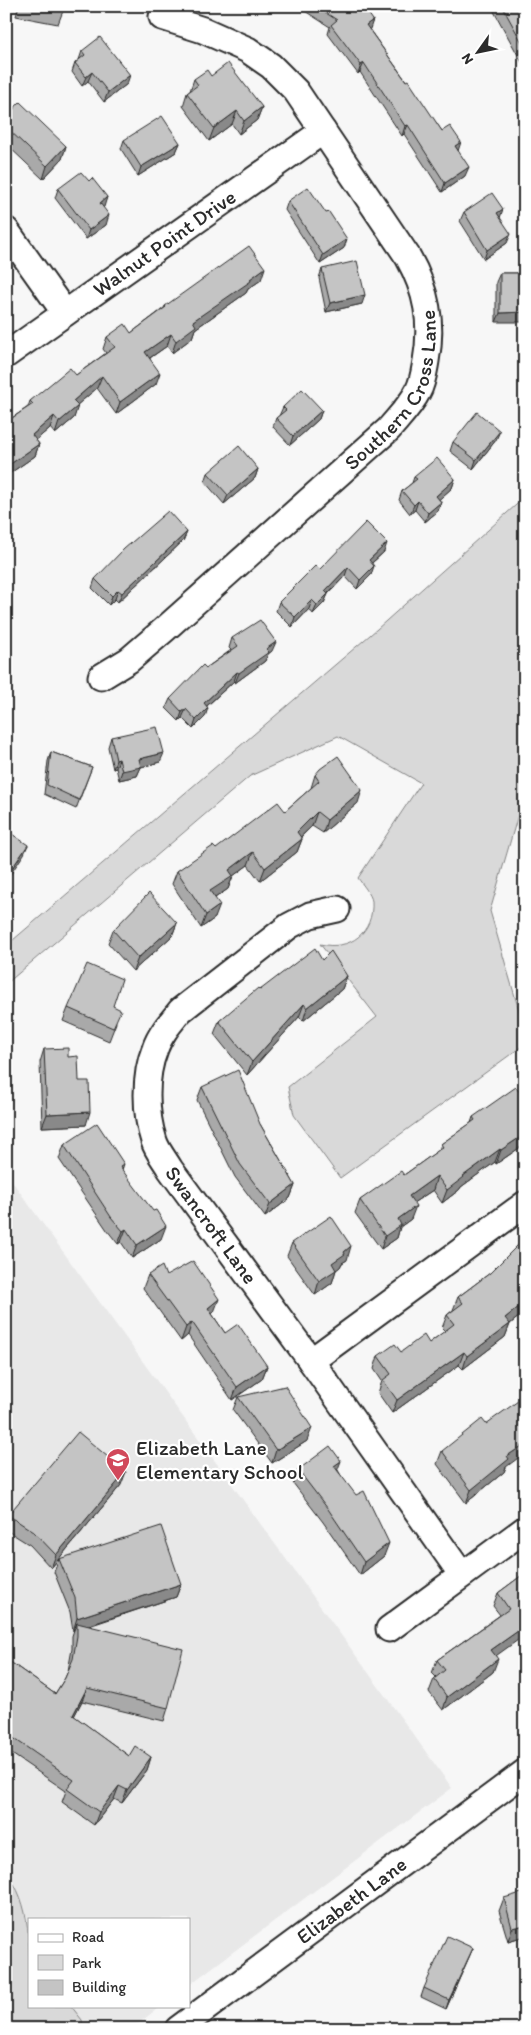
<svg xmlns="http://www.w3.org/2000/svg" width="531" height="2035" viewBox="0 0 531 2035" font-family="Itim,sans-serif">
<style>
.built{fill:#e8e8e8}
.green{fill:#d9d9d9;stroke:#828282}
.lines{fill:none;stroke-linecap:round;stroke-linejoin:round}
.minor-casing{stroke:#2b2b2b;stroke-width:29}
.minor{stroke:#fff;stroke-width:25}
.wall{fill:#a9a9a9;stroke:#2b2b2b}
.shaded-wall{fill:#898989;stroke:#2b2b2b}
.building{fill:#c4c4c4;stroke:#2b2b2b}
.labels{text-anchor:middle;stroke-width:4.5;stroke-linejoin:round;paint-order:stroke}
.street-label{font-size:21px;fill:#2b2b2b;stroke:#fff}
.poi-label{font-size:21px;fill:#2b2b2b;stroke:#fff;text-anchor:start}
</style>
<rect width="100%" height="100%" fill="#f7f7f7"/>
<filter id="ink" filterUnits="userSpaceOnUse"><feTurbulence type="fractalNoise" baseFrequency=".02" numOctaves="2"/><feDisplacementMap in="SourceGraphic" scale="10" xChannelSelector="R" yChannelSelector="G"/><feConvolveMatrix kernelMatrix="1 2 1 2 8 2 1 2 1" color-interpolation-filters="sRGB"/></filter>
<g filter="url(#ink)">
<path class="built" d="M6 1173 452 1788 189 1985V1919H29V2006H161L131 2029H6Z"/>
<g class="green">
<path d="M525 497V710L522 712 525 714V791L490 911 525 1031V1044L340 1178 294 1115 288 1087 377 1017 320 944C350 951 374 933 372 901 371 894 362 884 358 878L421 783 338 736 250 776 6 984V946L377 629Z"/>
<path d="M6 1882 14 1884C34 1918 29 1968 29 2006H71L82 2020 83 2029H6Z"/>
</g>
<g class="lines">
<g class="minor-casing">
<g id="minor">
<path d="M6 230 65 313"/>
<path id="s1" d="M6 355 323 131"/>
<path id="s2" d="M101 677 129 660 165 629 389 429C399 417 411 405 418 391 423 382 424 372 426 361 433 323 427 291 408 257L296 91 271 66 248 50 203 30 162 17"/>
<path id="s3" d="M337 909 310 915 289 926 181 1010C171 1022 160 1034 155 1049 144 1076 145 1114 154 1141 157 1151 165 1160 170 1169L311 1361 462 1575"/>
<path d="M311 1361 525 1204"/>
<path d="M389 1629 525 1529"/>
<path id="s4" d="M178 2029 525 1772"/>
</g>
</g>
<use href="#minor" class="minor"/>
</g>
<g class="wall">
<path d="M19 6H64L63 11 58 24 16 16Z"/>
<path d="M297 6H354L373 20 369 29 442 131 458 150 465 176 442 192 404 134 402 136 360 72 358 74 328 34 330 27Z"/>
<path d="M491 6H525V68Z"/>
<path d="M82 51 127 84 104 102 88 81 82 86 72 72 75 63 79 60Z"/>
<path d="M211 76 262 107 257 120 239 134 232 124 209 141 183 106 187 93 190 91 194 79Z"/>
<path d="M525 108V130L519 119 522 110Z"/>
<path d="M6 117 66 146 62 159 43 179 6 144Z"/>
<path d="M124 140 180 143 176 152 138 176 121 149Z"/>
<path d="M89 181 107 197 103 207 106 225 86 239 55 198 58 189Z"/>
<path d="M288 201 344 248 320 264 285 210Z"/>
<path d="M464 212 500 218 507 243 484 259 460 221Z"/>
<path d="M322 269 362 304 326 312 319 278Z"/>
<path d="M500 273H525L496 322V282Z"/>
<path d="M261 280 248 289 246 293 195 329 192 338 172 353 167 346 150 358 156 384 116 414 97 388 77 405 74 418 55 434 50 428 36 440 39 444 35 456 6 476V422L28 407 30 401 76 375 106 353 103 349 107 337 131 333 164 308 165 306Z"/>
<path d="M283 407 322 410 319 419 290 445 273 427 276 418 279 416Z"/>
<path d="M496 440 473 469 450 451 453 442Z"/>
<path d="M258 469 255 478 224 504 205 482 208 473Z"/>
<path d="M414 477 455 479 452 488 439 499 441 502 438 511 425 522 415 510 410 514 399 500 402 491 412 483Z"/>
<path d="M187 532 183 541 118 602 115 599 109 605 92 588 95 579Z"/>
<path d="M384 552 372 563 371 575 357 589 345 576 328 594 324 603 313 614 309 609 292 627 276 611 279 602 320 569Z"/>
<path d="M232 638 272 651 268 654 265 661 235 683 234 681 207 706 205 717 193 729 182 718 179 721 166 708 170 699 206 668 231 650 229 648Z"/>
<path d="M111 737 160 762 141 767 137 776 119 780 116 768 113 769 108 747Z"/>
<path d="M51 752 92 767 76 809 44 794 48 761Z"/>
<path d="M315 775 358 803 323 833 312 826 301 837 302 839 297 852 260 881 248 865 233 876 228 889 215 898V918L201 928 172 884 177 871 285 811 311 788Z"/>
<path d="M177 923 172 936 133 971 108 943 113 930Z"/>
<path d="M322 960 347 976 342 989 303 1021 299 1017 247 1075 214 1034 219 1021 260 990Z"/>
<path d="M113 1006 116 1023 109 1041 63 1021 68 1008Z"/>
<path d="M44 1049 79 1081 86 1125 42 1127 40 1062Z"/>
<path d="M202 1087 260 1124 295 1185 290 1198 265 1217 235 1177 197 1100Z"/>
<path d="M525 1101V1144L496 1164 495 1162 461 1187 459 1190 442 1203 433 1190 413 1203 411 1219 400 1227 397 1238 381 1249 355 1213 360 1200 404 1175 439 1150 441 1144 471 1123 473 1117Z"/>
<path d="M64 1145 124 1164 122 1170 161 1239 132 1258 121 1242 118 1244 107 1230 59 1159Z"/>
<path d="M525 1238V1312L510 1324 505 1337 463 1369 459 1365 392 1413 378 1393 382 1381 374 1369 378 1356 401 1352 429 1343 445 1331 442 1328 447 1315 453 1310 458 1297 490 1273Z"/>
<path d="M292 1243 347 1260 342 1263 340 1267 336 1270 332 1283 315 1295 287 1256Z"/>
<path d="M148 1275 166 1276 214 1312 212 1314 225 1333 267 1366 262 1379 232 1400 188 1335 181 1341 143 1288Z"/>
<path d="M238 1397 307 1441 272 1463 233 1410Z"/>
<path d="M442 1451 506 1467 504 1472 466 1503 437 1464Z"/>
<path d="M298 1470H338L384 1556 360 1575 323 1522 293 1483Z"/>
<path d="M121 1485 51 1568 30 1545 6 1530V1519L8 1515Z"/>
<path d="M59 1559 181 1584 176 1597 89 1626 168 1708 164 1721 82 1701 74 1716 129 1756 151 1757 147 1770 122 1803 114 1799 94 1825 62 1802 66 1791 6 1750V1659L55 1694 65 1678 68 1671 72 1649V1636L74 1630 73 1631 70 1612 54 1572Z"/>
<path d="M525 1573 496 1656 493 1672 443 1710 429 1692 434 1679 436 1677 432 1673 437 1660 500 1615 493 1606 498 1593Z"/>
<path d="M504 1898 525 1936 508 1941 499 1911Z"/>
<path d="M473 1948 469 1957 446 2009 421 1997 424 1988Z"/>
</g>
<g class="shaded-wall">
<path d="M373 20 370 29 363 34 366 25Z"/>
<path d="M364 63 360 72 358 74 361 65Z"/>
<path d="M92 72 88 81 82 86 86 77Z"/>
<path d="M130 75 127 84 104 102 108 92Z"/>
<path d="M262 107 257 120 239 134 244 121Z"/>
<path d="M237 111 232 124 209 141 214 128Z"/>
<path d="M408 125 404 134 402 136 405 126Z"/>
<path d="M461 142 458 151 455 146Z"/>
<path d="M180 143 176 152 138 176 141 167Z"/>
<path d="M66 146 62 159 43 179 47 166Z"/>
<path d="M469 167 465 176 442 192 445 183Z"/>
<path d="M107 197 104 207 96 212 100 203Z"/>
<path d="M503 209 500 218 497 213Z"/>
<path d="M109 215 106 225 86 239 89 230Z"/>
<path d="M511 234 507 243 484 259 487 250Z"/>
<path d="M347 239 344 248 320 264 323 255Z"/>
<path d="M265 268 261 280 248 289 246 293 195 329 192 338 172 353 176 341 193 321Z"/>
<path d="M365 295 362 304 326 312 330 303Z"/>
<path d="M525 312V322H496L500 313Z"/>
<path d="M171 334 167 346 141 364 145 352Z"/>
<path d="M160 373 156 384 116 414 120 402Z"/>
<path d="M102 376 97 388 69 412 73 401Z"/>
<path d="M78 406 74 418 55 434 59 422Z"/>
<path d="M322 410 319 419 290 445 293 436Z"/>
<path d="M54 416 50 428 28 447 32 435Z"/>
<path d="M500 431 496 440 473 469 476 460Z"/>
<path d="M39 444 35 456 6 476V467Z"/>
<path d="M258 469 255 478 224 504 228 495Z"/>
<path d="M455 479 452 488 433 505 436 496Z"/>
<path d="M418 501 415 510 410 514 414 505Z"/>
<path d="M441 502 438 511 425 522 428 513Z"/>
<path d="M187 532 183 541 118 602 122 593Z"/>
<path d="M387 543 384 552 365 569 369 560Z"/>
<path d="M374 566 371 575 357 589 360 580Z"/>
<path d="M348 567 345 576 321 600 325 591Z"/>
<path d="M118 590 115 599 109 605 112 596Z"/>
<path d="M328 594 324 603 313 614 317 605Z"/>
<path d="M312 600 309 609 292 627 295 617Z"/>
<path d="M276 642 272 651 268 654 265 661 235 683 239 673 266 649Z"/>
<path d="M237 672 234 681 200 712 204 703Z"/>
<path d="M208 708 205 717 193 729 196 720Z"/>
<path d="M186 709 182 718 179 721 182 712Z"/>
<path d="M164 753 160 762 141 767 137 776 119 780 122 771 139 759Z"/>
<path d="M119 759 116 768 113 769 116 760Z"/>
<path d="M362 790 358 803 323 833 327 820Z"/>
<path d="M317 812 312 826 292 845 297 832Z"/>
<path d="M302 839 297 852 260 881 265 868Z"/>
<path d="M28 845 24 854 6 881 8 874Z"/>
<path d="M253 852 248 865 233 876 228 889 206 904 210 891 229 870Z"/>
<path d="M220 905 215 918 201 928 206 915Z"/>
<path d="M177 923 172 936 133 971 138 958Z"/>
<path d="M347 976 342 989 303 1021 307 1008Z"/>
<path d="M304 1004 299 1017 247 1075 252 1062Z"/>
<path d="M90 1112 86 1125 42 1127 47 1114Z"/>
<path d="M525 1134V1144L496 1164 501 1150Z"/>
<path d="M500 1149 495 1162 461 1187 459 1190 442 1203 447 1190 463 1176Z"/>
<path d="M437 1176 433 1190 404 1209 409 1196Z"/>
<path d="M295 1185 290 1198 265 1217 270 1204Z"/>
<path d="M416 1206 411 1219 400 1227 397 1238 381 1249 385 1236 398 1219Z"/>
<path d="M166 1226 161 1239 132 1258 137 1245Z"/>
<path d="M126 1229 121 1242 118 1244 123 1231Z"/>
<path d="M351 1246 347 1260 342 1263 340 1267 336 1270 332 1283 315 1295 319 1281 332 1263 344 1252Z"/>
<path d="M219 1299 214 1312 204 1321 208 1308Z"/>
<path d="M525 1302V1312L501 1331 505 1318Z"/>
<path d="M192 1322 188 1335 181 1341 186 1327Z"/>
<path d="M510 1324 505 1337 463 1369 467 1356Z"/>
<path d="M464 1352 459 1365 392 1413 397 1400Z"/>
<path d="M267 1366 262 1379 232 1400 237 1387Z"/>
<path d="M312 1428 307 1441 272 1463 276 1450Z"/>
<path d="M525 1444V1453L506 1467 504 1472 466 1503 471 1490 507 1456Z"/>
<path d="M341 1461 336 1474 334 1466Z"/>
<path d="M126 1472 121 1485 51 1568 56 1555Z"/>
<path d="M389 1543 384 1556 360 1575 364 1562Z"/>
<path d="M181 1584 176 1597 77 1629V1623L74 1630 73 1631 77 1618Z"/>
<path d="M525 1626V1635L486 1663 491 1650Z"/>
<path d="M498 1659 493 1672 443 1710 447 1697Z"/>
<path d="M87 1688 82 1701 68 1728 73 1715Z"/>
<path d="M151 1757 147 1770 122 1803 127 1790Z"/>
<path d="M119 1786 114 1799 94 1825 99 1812Z"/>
<path d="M525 1925V1936L508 1941 512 1928Z"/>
<path d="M473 1948 469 1957 446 2009 449 2000Z"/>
</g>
<g class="building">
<path d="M37 6H64L63 11Z"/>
<path d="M315 6H363L373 20 366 25 406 81 408 80 442 131 450 126 461 142 455 146 469 167 445 183 408 125 405 126 364 63 361 65 331 25 337 20Z"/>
<path d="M502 6H525V48Z"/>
<path d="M100 37 130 75 108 92 92 72 86 77 75 63 85 55 82 51Z"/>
<path d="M228 63 262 107 244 121 237 111 214 128 187 93 198 85 194 79 207 70 211 76Z"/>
<path d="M20 102 66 146 47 166 6 127V117Z"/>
<path d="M525 108V115L522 110Z"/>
<path d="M162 116 180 143 141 167 124 140Z"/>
<path d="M81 172 89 181 92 178 107 197 100 203 109 215 89 230 58 189Z"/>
<path d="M308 187 326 213 329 212 347 239 323 255 288 201Z"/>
<path d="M492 193 503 209 497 213 511 234 487 250 464 212Z"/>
<path d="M249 246 265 268 250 279 251 281 193 321 196 326 176 341 171 334 145 352 160 373 120 402 102 376 73 401 78 406 59 422 54 416 32 435 39 444 6 467V422L33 404 30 401 70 368 76 375 115 347 107 337 125 324 131 333 166 307 165 306Z"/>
<path d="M357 261 365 295 330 303 322 269Z"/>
<path d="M500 273H525V312L500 313Z"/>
<path d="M302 389 322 410 293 436 276 418 286 410 283 407Z"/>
<path d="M477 412 500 431 476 460 453 442Z"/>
<path d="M239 446 258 469 228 495 208 473Z"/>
<path d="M437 458 455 479 436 496 441 502 428 513 418 501 414 505 402 491 417 479 414 477Z"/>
<path d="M168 511 187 532 122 593 118 590 112 596 95 579 124 549Z"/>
<path d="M366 522 387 543 369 560 374 566 360 580 348 567 325 591 328 594 317 605 312 600 295 617 279 602 316 565 320 569Z"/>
<path d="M260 620 276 642 266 649 269 652 239 673 237 672 204 703 208 708 196 720 186 709 182 712 170 699 203 665 206 668 238 646 232 638Z"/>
<path d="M157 727 164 753 139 759 141 767 122 771 119 759 116 760 111 737Z"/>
<path d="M51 752 92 767 79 800 47 785Z"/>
<path d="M338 756 362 790 327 820 317 812 297 832 302 839 265 868 253 852 229 870 233 876 210 891 220 905 206 915 177 871 213 846 216 849 278 802 285 811 319 781 315 775 320 769Z"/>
<path d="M6 830 28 845 8 874 6 873Z"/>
<path d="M149 893 177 923 138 958 113 930Z"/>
<path d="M315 948 322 960 331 951 347 976 307 1008 304 1004 252 1062 219 1021 258 988 260 990Z"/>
<path d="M87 964 122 979 113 1006 121 1010 113 1028 68 1008Z"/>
<path d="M68 1048V1057L78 1056 79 1081H89L90 1112 47 1114 44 1049Z"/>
<path d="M238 1070 260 1124 295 1185 270 1204 240 1164 202 1087Z"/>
<path d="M516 1087 525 1101V1134L501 1150 500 1149 463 1176 464 1177 447 1190 437 1176 409 1196 416 1206 398 1219 401 1225 385 1236 360 1200 401 1171 404 1175 443 1147 441 1144 475 1120 473 1117Z"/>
<path d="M97 1123 124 1164 120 1167 153 1211 156 1210 166 1226 137 1245 126 1229 123 1231 111 1217 64 1145Z"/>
<path d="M331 1216 351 1246 344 1252 345 1254 332 1263 336 1270 319 1281 292 1243Z"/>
<path d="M525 1238V1302L505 1318 510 1324 467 1356 464 1352 397 1400 383 1380 391 1374 378 1356 395 1344 401 1352 424 1335 429 1343 454 1324 447 1315 463 1303 458 1297 490 1273Z"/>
<path d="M193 1261 219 1299 208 1308 225 1333 238 1324 267 1366 237 1387 192 1322 186 1327 148 1275 162 1266 166 1276Z"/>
<path d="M285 1386 312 1428 276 1450 238 1397Z"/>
<path d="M525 1396V1444L507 1456 509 1459 471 1490 442 1451 482 1419 486 1424Z"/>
<path d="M6 1417H9L6 1445Z"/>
<path d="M78 1432 126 1472 56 1555 34 1532 8 1515Z"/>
<path d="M330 1446 341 1461 334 1466 356 1495 364 1491 389 1543 364 1562 328 1509 298 1470Z"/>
<path d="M161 1526 181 1584 77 1618 75 1598 59 1559Z"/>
<path d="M525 1573V1626L491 1650 498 1659 447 1697 434 1679 445 1670 437 1660 509 1609 498 1593Z"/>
<path d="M77 1623 183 1649 168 1708 87 1688 73 1715 129 1756 135 1746 151 1757 127 1790 119 1786 99 1812 67 1789 74 1780 6 1733V1659L55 1694 65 1678 73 1659 77 1636Z"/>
<path d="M525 1892V1925L512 1928 504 1898Z"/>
<path d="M447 1936 473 1948 449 2000 424 1988Z"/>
<path d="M280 2024 283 2029H272Z"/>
</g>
</g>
<defs>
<g id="school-pin" transform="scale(1.25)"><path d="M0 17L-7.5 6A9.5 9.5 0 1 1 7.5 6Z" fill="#d1495b" stroke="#fff"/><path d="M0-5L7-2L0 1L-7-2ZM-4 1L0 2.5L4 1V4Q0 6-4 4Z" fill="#fff"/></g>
</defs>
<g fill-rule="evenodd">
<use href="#school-pin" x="118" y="1460"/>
</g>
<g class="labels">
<g class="street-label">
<text dy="7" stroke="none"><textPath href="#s1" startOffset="194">Walnut Point Drive</textPath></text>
<text dy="7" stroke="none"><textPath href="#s2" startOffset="418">Southern Cross Lane</textPath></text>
<text dy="7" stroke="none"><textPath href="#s3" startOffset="431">Swancroft Lane</textPath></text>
<text dy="7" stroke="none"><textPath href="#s4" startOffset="216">Elizabeth Lane</textPath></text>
</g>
<g class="poi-label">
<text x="136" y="1455">Elizabeth Lane<tspan x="136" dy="24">Elementary School</tspan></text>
</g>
</g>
<rect width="531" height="2035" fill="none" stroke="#fff" stroke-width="25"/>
<rect x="12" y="12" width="506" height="2010" fill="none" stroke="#2b2b2b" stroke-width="2" filter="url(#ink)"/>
<rect x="28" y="1918" width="162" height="90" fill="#ffffff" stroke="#aaaaaa"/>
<rect x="38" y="1934" width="25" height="8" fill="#ffffff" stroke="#aaaaaa"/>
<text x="72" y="1942" font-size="15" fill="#2b2b2b">Road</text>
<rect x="38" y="1955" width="25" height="15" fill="#d9d9d9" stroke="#aaaaaa"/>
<text x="72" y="1968" font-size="15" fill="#2b2b2b">Park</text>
<rect x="38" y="1980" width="25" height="15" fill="#c4c4c4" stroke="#aaaaaa"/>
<text x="72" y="1992" font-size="15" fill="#2b2b2b">Building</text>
<g transform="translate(478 52) rotate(237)" stroke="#ffffff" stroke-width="4" paint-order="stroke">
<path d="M0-4L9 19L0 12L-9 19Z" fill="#2b2b2b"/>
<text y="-8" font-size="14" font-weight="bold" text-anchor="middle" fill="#2b2b2b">N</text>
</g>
</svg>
